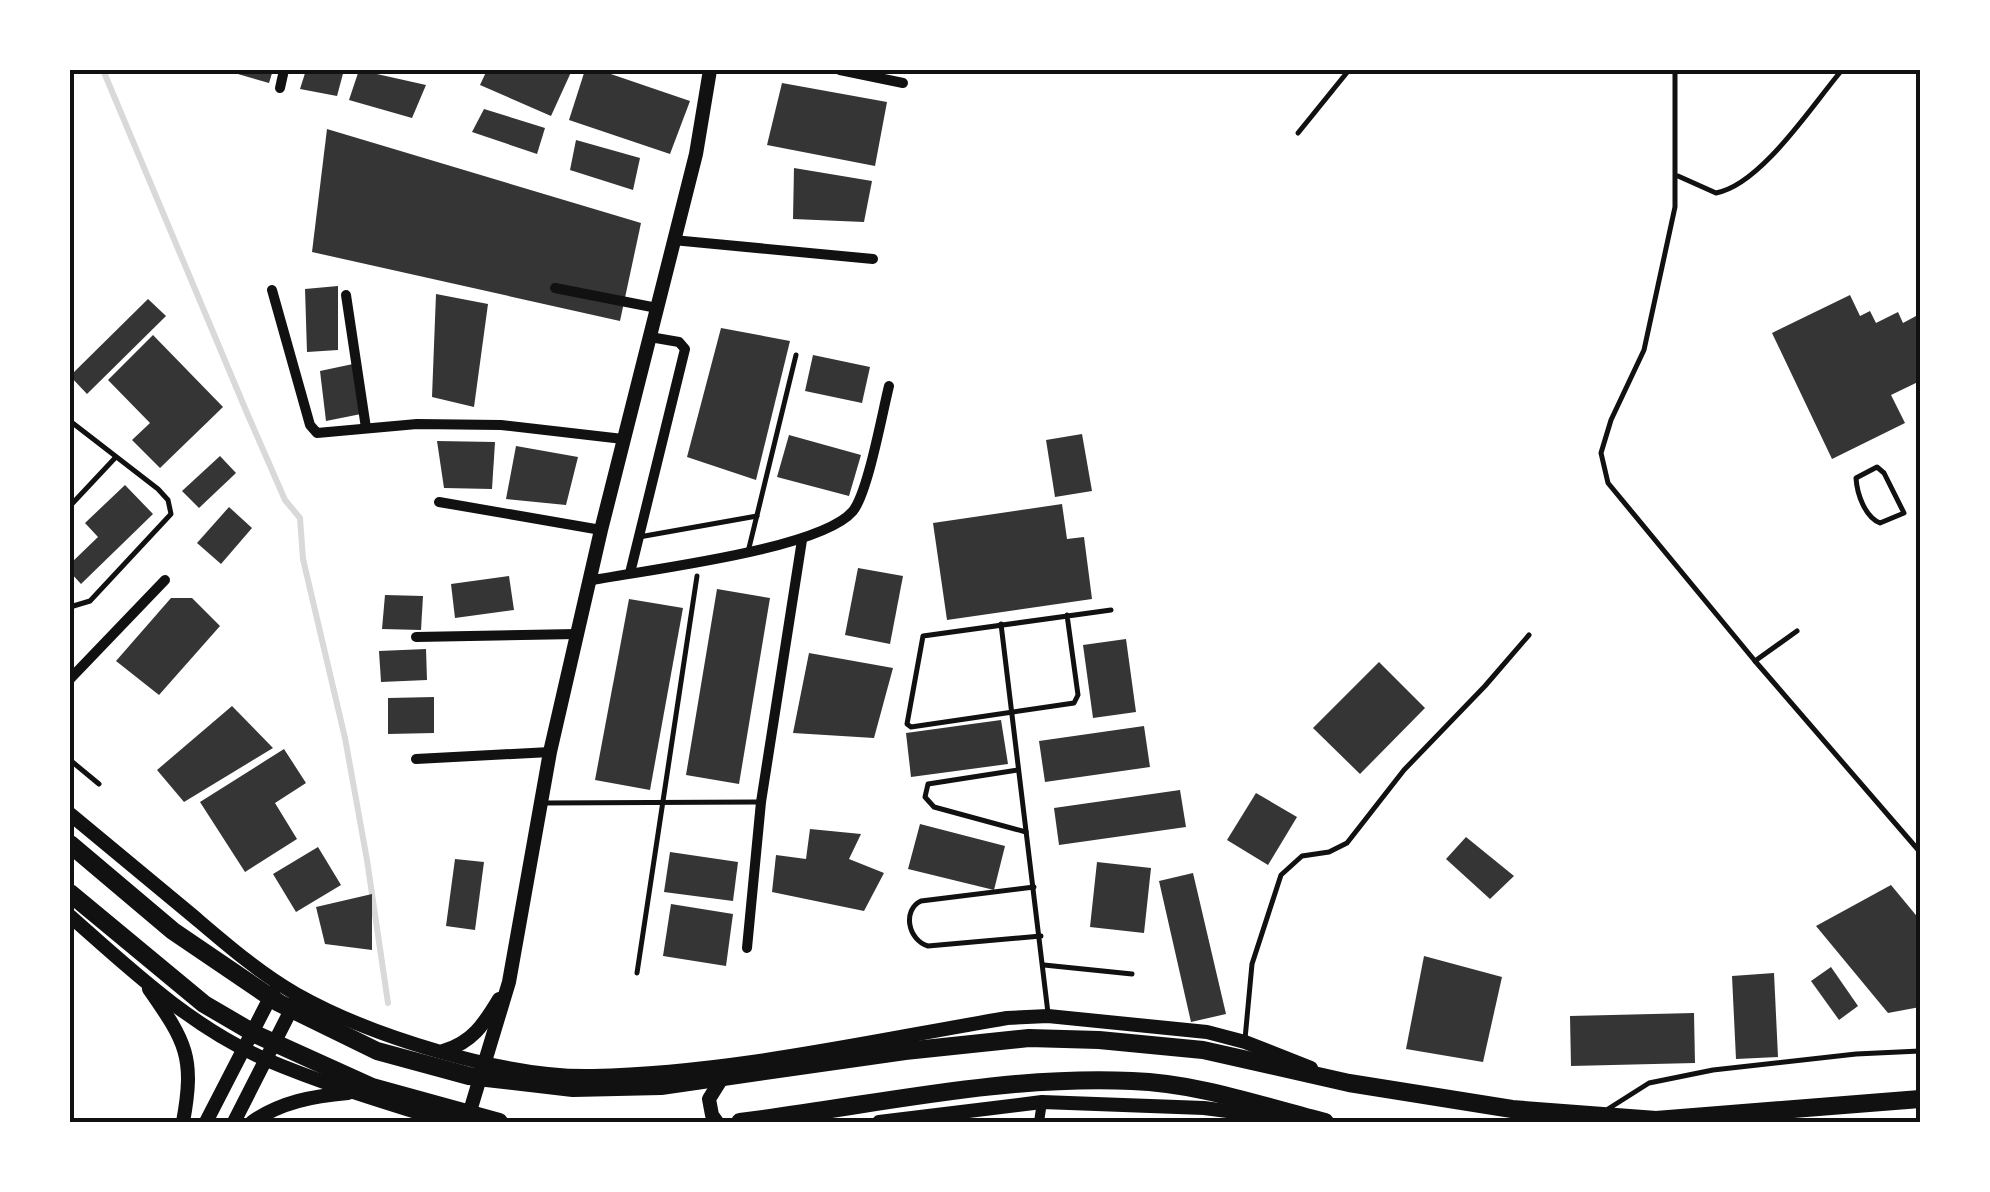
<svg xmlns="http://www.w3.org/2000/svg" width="1990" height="1192" viewBox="0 0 1990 1192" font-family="'Varela Round',sans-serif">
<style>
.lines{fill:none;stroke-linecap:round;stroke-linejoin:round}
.stream{stroke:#d9d9d9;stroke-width:6}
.building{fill:#353535}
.service{stroke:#111;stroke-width:5}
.minor{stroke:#111;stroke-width:10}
.tertiary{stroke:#111;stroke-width:14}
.primary{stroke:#111;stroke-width:18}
.neatline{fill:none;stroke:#111;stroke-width:4}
</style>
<rect width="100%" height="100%" fill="#fff"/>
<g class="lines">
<path class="stream" d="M103 70 247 413 285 500 300 518 303 559 345 738 367 860 388 1003"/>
</g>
<g class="building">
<path d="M224 70H273L269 83Z"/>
<path d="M306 70H344L337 96 300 89Z"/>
<path d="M359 70 426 85 412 118 349 100Z"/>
<path d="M487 70H572L551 116 480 85Z"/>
<path d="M585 70H599L690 101 670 154 569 120Z"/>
<path d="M782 83 887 102 875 166 767 145Z"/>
<path d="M484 109 545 128 537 154 472 132Z"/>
<path d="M327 129 641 223 620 321 312 252Z"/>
<path d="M576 140 640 158 633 190 570 170Z"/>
<path d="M794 168 872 181 864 222 793 219Z"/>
<path d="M338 286V350L307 352 305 289Z"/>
<path d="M436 294 488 304 474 407 432 397Z"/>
<path d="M1850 295 1860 316 1870 311 1876 323 1898 312 1903 323 1916 316 1920 324V381L1891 395 1905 423 1832 459 1772 333Z"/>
<path d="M148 299 166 316 87 394 70 376Z"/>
<path d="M721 328 790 341 756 480 687 457Z"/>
<path d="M153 335 223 407 160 468 132 440 150 423 108 380Z"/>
<path d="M813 355 870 367 862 403 805 391Z"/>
<path d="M353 364 361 414 326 421 320 371Z"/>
<path d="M1082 434 1092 491 1055 497 1046 440Z"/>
<path d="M789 435 861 455 849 496 777 477Z"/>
<path d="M437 441 495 442 492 489 444 488Z"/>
<path d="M516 446 578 457 566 505 506 499Z"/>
<path d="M220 456 236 473 199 508 182 491Z"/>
<path d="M125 485 153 514 81 584 70 572V564L98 537 85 523Z"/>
<path d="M1062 504 1067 539 1084 537 1092 599 947 620 933 523Z"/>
<path d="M229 507 252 528 221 564 197 543Z"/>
<path d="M858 568 903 576 890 644 845 635Z"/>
<path d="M509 576 514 610 455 618 451 584Z"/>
<path d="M717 589 770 598 739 784 686 775Z"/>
<path d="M385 595 423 596 421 630 382 629Z"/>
<path d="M171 598H192L220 626 159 695 116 661Z"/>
<path d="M629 599 683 608 650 790 595 780Z"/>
<path d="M1126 639 1136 712 1093 718 1083 645Z"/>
<path d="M426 649 427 680 381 682 379 651Z"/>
<path d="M809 653 893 668 874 738 793 733Z"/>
<path d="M1379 662 1425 708 1360 774 1313 728Z"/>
<path d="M434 697V733L388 734V698Z"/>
<path d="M232 706 273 748 184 802 157 770Z"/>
<path d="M1001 720 1008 764 911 777 906 733Z"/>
<path d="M1144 726 1150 767 1045 782 1039 741Z"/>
<path d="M284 749 306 783 275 803 297 839 245 872 200 802Z"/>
<path d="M1180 790 1186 827 1059 845 1054 808Z"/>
<path d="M1256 793 1297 817 1268 865 1227 840Z"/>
<path d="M920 824 1005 846 994 890 908 869Z"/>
<path d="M810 829 861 834 849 859 884 873 864 911 772 892 776 855 806 859Z"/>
<path d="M1466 837 1514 876 1490 899 1446 859Z"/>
<path d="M318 847 341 885 296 912 273 874Z"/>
<path d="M670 852 738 862 733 901 664 892Z"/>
<path d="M455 859 484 862 475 930 446 926Z"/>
<path d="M1097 862 1151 868 1144 933 1090 927Z"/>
<path d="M1193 873 1226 1014 1191 1022 1159 881Z"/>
<path d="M1891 885 1920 920V1007L1888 1013 1816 926Z"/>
<path d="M372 894V950L325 944 316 907Z"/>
<path d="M671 904 733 914 726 966 663 956Z"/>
<path d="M1424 956 1502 977 1483 1062 1406 1049Z"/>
<path d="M1831 967 1858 1006 1839 1020 1811 981Z"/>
<path d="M1774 973 1778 1057 1736 1059 1732 976Z"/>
<path d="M1694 1013 1695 1063 1571 1066 1570 1016Z"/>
</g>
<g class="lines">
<g class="service">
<path d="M1675 70V207L1644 350 1611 420 1601 453 1608 483 1755 661 1920 852"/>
<path d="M1298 133 1349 70"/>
<path d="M1678 176 1716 193C1761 185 1813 104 1842 70"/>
<path d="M70 421 158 489 168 500 171 514 90 601 70 607"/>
<path d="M1877 467 1884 473 1904 513 1880 523C1865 517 1857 494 1856 478Z"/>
<path d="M70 506 115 458"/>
<path d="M639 537 757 516"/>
<path d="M748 552 796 355"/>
<path d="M1067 615 1078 695 1074 703 911 727 907 724 923 636 1111 610"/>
<path d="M1001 624 1048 1013"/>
<path d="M1755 661 1797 631"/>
<path d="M70 760 99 784"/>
<path d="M1018 770 928 784 925 797 934 807 1026 832"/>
<path d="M544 803 758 802"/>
<path d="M1034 887 921 901C902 910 908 940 928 946L1041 936"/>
<path d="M1044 965 1132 974"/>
<path d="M637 973 697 576"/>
<path d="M1245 1039 1252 964 1281 875 1302 856 1329 852 1347 843 1404 770 1485 686 1529 635"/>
<path d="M1608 1109 1649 1083 1713 1070 1856 1054 1920 1051"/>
</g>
<g class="minor">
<path d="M840 70 903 83"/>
<path d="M280 88 284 70"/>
<path d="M673 240 873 259"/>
<path d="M555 288 657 308"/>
<path d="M272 290 310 425 317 433 417 424 501 425 623 439"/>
<path d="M346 295 366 428"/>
<path d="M439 502 601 530"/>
<path d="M630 573 685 349 679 342 650 337"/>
<path d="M588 581C644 570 820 550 853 511 868 492 882 414 889 386"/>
<path d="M416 637 577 634"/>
<path d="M70 679 165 580"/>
<path d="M416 759 550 752"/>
<path d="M747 948 761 802 802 540"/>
<path d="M1039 1122 1042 1102"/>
</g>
<g class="tertiary">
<path d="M70 814C111 848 152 882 193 916 226 944 258 972 296 994 372 1037 506 1078 593 1076 732 1073 871 1041 1007 1018L1048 1016 1207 1032 1245 1042 1311 1068"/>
<path d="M70 916C130 969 192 1028 267 1060 326 1085 388 1103 448 1122"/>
<path d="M149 989C186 1042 195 1057 183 1122"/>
<path d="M443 1051C472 1043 484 1024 499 999"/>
<path d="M467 1121 509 982 550 752 601 530 696 154 710 70"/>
<path d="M206 1122 273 992"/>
<path d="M234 1122 296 1000"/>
<path d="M252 1122C281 1102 313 1096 348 1093"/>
<path d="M717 1122 712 1115 709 1099 724 1075"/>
<path d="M879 1122 1042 1102 1204 1108 1290 1119"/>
</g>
<g class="primary">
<path d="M70 844 173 931 279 1003 377 1051 469 1076 573 1088 661 1086 905 1051 1029 1038 1099 1040 1203 1050 1349 1083 1512 1109 1656 1120 1920 1099"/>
<path d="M70 893 204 1004 257 1035 372 1087 499 1122"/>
<path d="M740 1122C870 1106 1000 1075 1132 1081 1197 1083 1262 1106 1325 1122"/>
</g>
</g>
<rect width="1990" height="1192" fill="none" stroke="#ffffff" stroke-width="145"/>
<rect x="72" y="72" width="1846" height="1048" class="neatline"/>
</svg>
